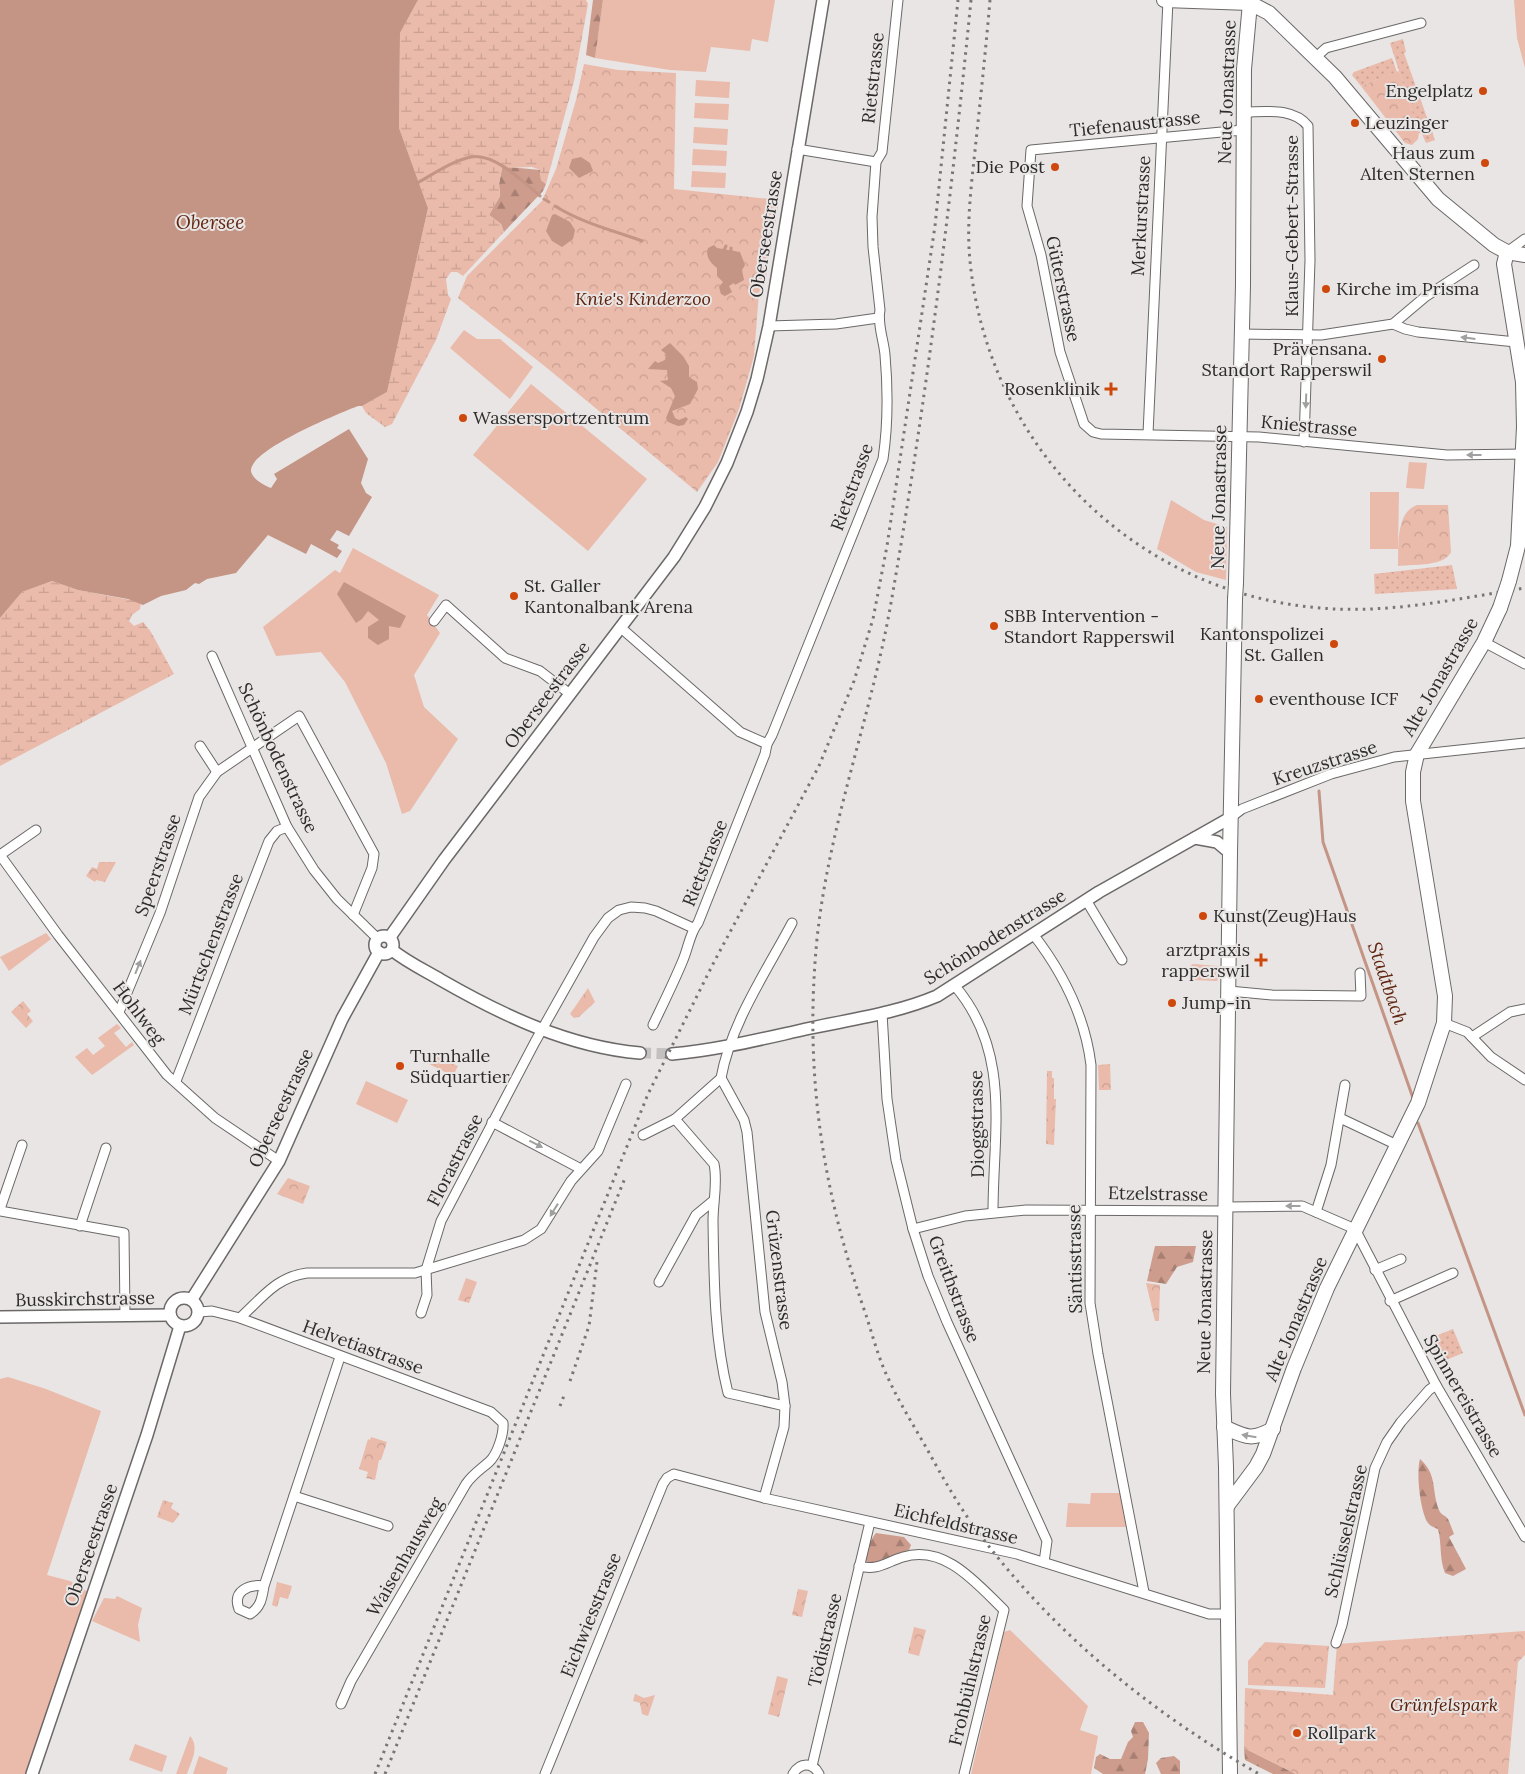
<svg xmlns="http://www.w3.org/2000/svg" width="1525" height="1774" viewBox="0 0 1525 1774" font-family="Lora,serif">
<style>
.grass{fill:#eabaaa}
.forest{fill:url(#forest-firs)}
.wetland{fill:url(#wetland-marsh)}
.park{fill:url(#park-crowns)}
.garden{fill:url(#garden-dots)}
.water{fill:#c49484}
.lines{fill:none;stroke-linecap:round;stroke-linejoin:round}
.stream{stroke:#c49484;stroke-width:3}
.tertiary-tunnel{stroke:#c3c0bf;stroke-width:11;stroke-dasharray:11 5.5;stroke-linecap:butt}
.minor-casing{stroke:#6b6867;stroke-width:11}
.tertiary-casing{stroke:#6b6867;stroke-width:14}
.primary-casing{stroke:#6b6867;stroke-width:16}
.minor{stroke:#fff;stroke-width:9}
.tertiary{stroke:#fff;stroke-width:11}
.primary{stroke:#fff;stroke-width:14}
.rail{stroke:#787575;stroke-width:3;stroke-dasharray:2.5 5;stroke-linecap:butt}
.primary-bridge-casing{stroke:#6b6867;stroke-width:16;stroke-linecap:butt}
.primary-bridge{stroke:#fff;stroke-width:14}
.oneway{fill:#a0a0a0}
.poi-dot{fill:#ce480b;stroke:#e8e5e4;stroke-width:2}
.labels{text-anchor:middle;stroke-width:4;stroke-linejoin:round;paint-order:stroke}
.street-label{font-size:18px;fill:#2d2b2b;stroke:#e8e5e4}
.poi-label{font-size:18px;fill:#2d2b2b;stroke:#e8e5e4;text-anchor:start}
.park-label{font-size:18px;font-style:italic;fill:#5c210a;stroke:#e8e5e4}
.water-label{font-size:19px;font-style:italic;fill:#622711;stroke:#e8e5e4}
</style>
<defs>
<pattern id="forest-firs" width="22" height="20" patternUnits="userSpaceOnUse" patternTransform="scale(1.25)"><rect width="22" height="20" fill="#cd9c8c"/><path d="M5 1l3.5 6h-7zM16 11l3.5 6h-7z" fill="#a77f73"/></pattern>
<pattern id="wetland-marsh" width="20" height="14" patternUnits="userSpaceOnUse" patternTransform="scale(1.25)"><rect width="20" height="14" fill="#eabaaa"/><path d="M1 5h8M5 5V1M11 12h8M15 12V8" fill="none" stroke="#c9a092"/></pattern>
<pattern id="park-crowns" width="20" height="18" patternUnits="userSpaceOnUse" patternTransform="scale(1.25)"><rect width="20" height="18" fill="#eabaaa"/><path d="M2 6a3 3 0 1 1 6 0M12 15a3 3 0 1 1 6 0" fill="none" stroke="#c9a092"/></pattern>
<pattern id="garden-dots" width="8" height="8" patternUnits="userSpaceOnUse" patternTransform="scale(1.25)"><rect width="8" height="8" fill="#eabaaa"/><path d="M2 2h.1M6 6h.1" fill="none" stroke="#c9a092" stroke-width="1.8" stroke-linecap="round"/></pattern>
</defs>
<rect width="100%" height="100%" fill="#e8e5e4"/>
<g class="grass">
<path d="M603 0H775L768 42 752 39 750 51 711 47 706 72 670 70 595 58Z"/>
<path d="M1514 0H1525V68L1517 38Z"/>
<path d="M696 80 730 82 729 98 695 96Z"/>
<path d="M695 103 729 104 728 120 694 118Z"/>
<path d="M694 127 728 129 727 145 693 143Z"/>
<path d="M693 149 727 151 726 166 692 165Z"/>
<path d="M692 171 726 173 725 188 691 187Z"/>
<path d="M464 330 477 339H500L533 367 510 399 450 348Z"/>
<path d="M531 384 647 479 588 551 473 455Z"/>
<path d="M1409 462 1427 463 1424 489 1406 488Z"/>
<path d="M1370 492H1399L1398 549H1370Z"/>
<path d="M1171 500 1204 520 1227 527 1226 580 1196 572 1157 549Z"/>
<path d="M353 548 439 595 427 615 440 633 414 675 424 707 458 739 410 811 402 814 386 763 345 682 321 652 276 656 263 627 335 570 340 573Z"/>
<path d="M46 933 51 939 9 971 0 957Z"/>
<path d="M117 1024 121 1028 114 1033 126 1047 132 1042 134 1045 92 1075 75 1057 87 1048 93 1055 105 1046 98 1038Z"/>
<path d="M366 1081 408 1100 397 1123 356 1104Z"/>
<path d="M8 1377 46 1389 101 1411 47 1575 70 1581 93 1595 32 1774H0V1379Z"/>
<path d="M1091 1493H1120L1126 1527H1066L1068 1503 1090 1504Z"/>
<path d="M117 1596 142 1608 138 1625 140 1642 92 1621 104 1598 115 1599Z"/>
<path d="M1010 1630 1088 1706 1080 1730 1098 1736 1091 1774H971L1004 1632Z"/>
<path d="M190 1736C200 1747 191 1762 187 1774H176Z"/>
<path d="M135 1744 167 1756 162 1772 129 1760Z"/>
<path d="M199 1756 228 1768 226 1774H193Z"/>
</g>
<g class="forest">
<path d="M593 0H603L595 58 586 55Z"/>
<path d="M509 167 540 170 541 180 546 184 543 191 504 232 501 224 489 215 500 196 499 184 502 168Z"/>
<path d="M1155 1246H1196L1193 1262 1177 1267 1166 1284 1147 1281Z"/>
<path d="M1420 1459C1438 1475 1431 1490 1439 1510 1441 1515 1445 1515 1448 1519 1450 1523 1452 1529 1454 1534L1449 1537 1466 1569 1453 1576 1445 1573C1439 1558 1442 1544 1438 1529 1435 1528 1430 1526 1428 1523 1420 1511 1416 1473 1420 1459Z"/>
<path d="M876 1533 904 1537 911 1545 909 1550 872 1565 866 1561C867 1549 869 1542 876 1533Z"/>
<path d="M1135 1722H1143L1149 1733 1148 1759 1145 1774H1103L1094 1768 1096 1757 1100 1754 1110 1759H1121L1128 1742 1133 1737 1131 1731Z"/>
<path d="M1244 1748 1296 1774H1273L1245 1760Z"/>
<path d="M1174 1756 1180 1761V1774H1161L1156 1763 1161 1758Z"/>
</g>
<g class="wetland">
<path d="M418 0H586L588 4 574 81 546 184 541 180 540 170 532 167 502 168 499 184 500 196 489 215 501 224 504 232 463 276 457 272H451L446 279 448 295 451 299 436 340 392 424 385 427 366 413 362 406 387 392 428 208 399 128 400 33Z"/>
<path d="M52 581 78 590 141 602 140 609 132 615 129 621 134 626 143 622 151 632 174 674 0 766V618L22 592Z"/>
</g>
<g class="park">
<path d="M584 64 618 70 676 73 674 189 779 200 765 283 759 292 754 356 739 409 718 462 697 492 547 368 458 298 467 276 542 201 556 169 576 100Z"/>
<path d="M1399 71 1419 133 1418 139 1412 145 1405 143 1361 86Z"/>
<path d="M1417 505H1448L1451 552C1444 567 1413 564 1398 566 1399 547 1395 513 1417 505Z"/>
<path d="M99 862H116L105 882 96 880 95 882 86 876 92 867 97 869Z"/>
<path d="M1193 964 1218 966 1221 971 1217 981 1194 980 1188 973 1189 967Z"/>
<path d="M588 988 595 1002 579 1017 574 1018 570 1014Z"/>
<path d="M23 1001 31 1011 27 1014 33 1021 26 1028 11 1012Z"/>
<path d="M433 1055 458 1066 453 1076 429 1064Z"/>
<path d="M1110 1064 1111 1090H1099L1098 1065Z"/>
<path d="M1047 1071H1052V1078H1054V1099H1056L1054 1145 1046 1144Z"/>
<path d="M288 1178 310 1186 303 1204 277 1194Z"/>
<path d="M466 1278 477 1282 469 1303 458 1300Z"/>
<path d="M1146 1283 1160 1285 1159 1321H1155Z"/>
<path d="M371 1437 387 1442 381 1460H379L375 1480 366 1478 368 1472 359 1469 368 1439 370 1440Z"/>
<path d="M163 1500 173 1503 171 1508 180 1514 173 1523 157 1517Z"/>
<path d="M277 1582 292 1586 288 1599 280 1597 277 1607 272 1605Z"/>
<path d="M798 1589 808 1591 802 1617 792 1615Z"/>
<path d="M914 1627 926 1630 919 1656 908 1653Z"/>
<path d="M1525 1631V1655L1518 1662 1508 1774H1296L1244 1748 1245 1688 1333 1695 1337 1644Z"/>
<path d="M1265 1642 1329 1646 1325 1688 1248 1685V1661Z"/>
<path d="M777 1676 788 1679 779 1717 768 1714Z"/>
<path d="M635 1694 644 1698 655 1695 648 1716 642 1714 640 1703 633 1701Z"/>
</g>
<g class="garden">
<path d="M1403 39 1406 52 1404 53 1435 140 1426 143 1422 134 1419 133 1390 43Z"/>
<path d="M1392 58 1397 72 1361 86 1352 75 1354 72Z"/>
<path d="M1452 565 1457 589 1375 594 1374 574Z"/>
<path d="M1453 1329 1463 1353 1439 1363 1431 1344 1440 1340 1438 1335Z"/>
</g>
<g class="water">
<path d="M0 0H418L400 33 399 128 428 208 387 392 362 406H358C340 413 249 450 251 471 252 479 264 485 271 488L277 479 274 474 349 429 368 459 361 483 366 493 372 497 349 536 337 530 330 540 339 545 337 548 342 551 337 558 311 544 306 554 268 535 236 573 207 579 199 584 195 583 186 590 161 596 143 605 128 599 78 590 52 581 22 592 0 618Z"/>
<path d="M581 157 590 163 593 171 579 178 569 168 572 159Z"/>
<path d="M555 214 570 222 575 230 573 239 562 247 552 241 546 231 552 215Z"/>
<path d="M714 245 717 248 740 252 745 265 742 270 744 280 735 285 734 283 729 286 732 292 725 296 721 294 719 287 723 282 717 276V268C711 263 705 257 708 248Z"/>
<path d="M670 343 683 356 689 366V377L697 382 698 389 690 404 672 411 675 418 679 420 686 417 688 419 684 425 678 426 668 422 666 418 675 396 671 388 660 381 668 380 667 370 648 369 655 361 658 363 665 360 666 354 661 350Z"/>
<path d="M344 582 406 616 400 628 389 626V639L378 645 368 638V627L379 620 368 611 362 619 356 623 337 594Z"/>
</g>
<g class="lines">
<g class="stream">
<path d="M419 182C435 173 452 161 471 157 493 152 524 182 540 196"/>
<path d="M544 199 549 202"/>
<path d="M555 206C582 223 612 230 642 241"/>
<path d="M559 229 564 224"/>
<path d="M724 250 726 246"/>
<path d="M731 252V248"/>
<path d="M1319 791 1323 842 1413 1098"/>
<path d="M1418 1123 1525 1415"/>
</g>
<path class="tertiary-tunnel" d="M640 1053 672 1054"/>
<g class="minor-casing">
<g id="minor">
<path d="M1315 58 1326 48 1421 23"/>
<path d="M1243 112C1265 112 1293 107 1308 126L1310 260 1304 442"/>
<path d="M1243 130 1031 150 1027 206 1041 255 1060 352 1084 424 1093 432 1101 434 1259 437 1447 455 1525 454"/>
<path d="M797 149 876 162"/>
<path d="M1507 252 1525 239"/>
<path d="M1393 324 1405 329 1418 332 1516 342"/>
<path d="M769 326 836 324 878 318"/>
<path d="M1241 334 1321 335 1393 324 1425 297 1474 265"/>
<path d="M1148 434 1168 0"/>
<path d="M434 621 446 605 505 658 540 671 570 694"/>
<path d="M620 627 740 732 767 744"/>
<path d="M1484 642 1525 664"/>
<path d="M212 656 287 827 314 870 337 899 377 938"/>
<path d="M200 746 217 772"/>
<path d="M1230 818 1242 809 1331 774 1394 757 1525 743"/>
<path d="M0 855 58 935 167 1075 215 1118 279 1161"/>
<path d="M0 855 36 830"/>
<path d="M1086 900 1122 960"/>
<path d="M1033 934C1064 974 1085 1016 1091 1065L1090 1303 1098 1354 1144 1592"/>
<path d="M955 986C1012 1053 993 1132 993 1212"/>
<path d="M1229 991 1272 995 1361 996 1360 973"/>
<path d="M119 1012 160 913 199 797 217 772 299 716 374 854 372 868 353 915"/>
<path d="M882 1013 887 1099 896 1160 913 1229 928 1276 947 1322 1047 1541 1044 1562"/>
<path d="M1444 1023 1467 1032 1491 1057 1525 1080"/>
<path d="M653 1025C663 1004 674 982 683 960 688 949 690 932 698 923L765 754 767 744 772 735 883 459C888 425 888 389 885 355 884 341 877 324 880 310L873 247 872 217 876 162 882 152 898 0"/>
<path d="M1472 1037 1510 1012 1525 1009"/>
<path d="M176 1081 269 841 277 831 287 827"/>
<path d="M1340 1118 1397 1145"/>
<path d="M675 1119 714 1164C718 1182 713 1202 713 1221 714 1279 714 1337 728 1393L785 1406"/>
<path d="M492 1122 581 1169"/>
<path d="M643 1135 675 1119 721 1078"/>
<path d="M1226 1207 1302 1206 1355 1229 1436 1385 1525 1537"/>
<path d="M0 1209 22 1145"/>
<path d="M0 1211 124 1233 125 1315"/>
<path d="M1316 1212 1331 1165 1345 1085"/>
<path d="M80 1226 106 1148"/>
<path d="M913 1229 965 1216 1026 1210 1225 1211"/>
<path d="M1375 1270 1401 1259"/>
<path d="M659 1282 696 1215 713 1201"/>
<path d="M1390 1301 1453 1273"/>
<path d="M199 1312 212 1311 240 1318 491 1412 503 1423C504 1434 497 1455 489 1462 480 1470 473 1474 466 1484L351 1681 341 1704"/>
<path d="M421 1313 427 1295 426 1270 441 1221 535 1042 594 937 608 918 619 910 631 907 645 908 656 911 693 928"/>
<path d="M240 1318C262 1298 276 1277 307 1273H415L524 1240 541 1229 571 1181 598 1151 626 1084"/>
<path d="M294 1496 388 1526"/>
<path d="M764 1498 784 1427 785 1406 782 1382 765 1312 747 1132 744 1120 721 1078C731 1023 766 972 792 923"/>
<path d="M859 1566C878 1571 886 1562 903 1557 945 1544 977 1584 1004 1610L964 1774"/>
<path d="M264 1586C249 1584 232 1591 239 1609L250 1614C261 1607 262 1598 264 1586L340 1357"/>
<path d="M1336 1643 1342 1625 1375 1468 1387 1442 1401 1422 1429 1390 1436 1385"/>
<path d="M812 1766 870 1522"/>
<path d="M545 1774 663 1484 667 1478 674 1474 764 1498 1017 1554 1209 1614H1227"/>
<path d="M793 1774C800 1762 813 1762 819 1774"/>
</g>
</g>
<g class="tertiary-casing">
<g id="tertiary">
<path d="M1195 838 1217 842 1230 853"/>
<circle cx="384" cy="945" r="9"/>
<path d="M390 937 444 860 674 557 705 507 727 463 747 412 757 379 769 326 823 0"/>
<path d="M392 950C407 962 424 970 441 980 502 1015 569 1047 640 1053"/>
<path d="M672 1054C719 1050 765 1038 811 1028 853 1019 897 1013 937 996L1099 892 1230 818"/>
<circle cx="184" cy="1312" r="14"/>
<path d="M192 1299 279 1161 342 1019 379 952"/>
<path d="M0 1317 170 1315"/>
<path d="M32 1774 147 1435 180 1326"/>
</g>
</g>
<g class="primary-casing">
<g id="primary">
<path d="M1164 0 1250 3 1269 13 1335 77 1438 199 1494 245 1507 252 1525 255"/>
<path d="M1507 252 1504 264 1523 382 1524 427 1518 546 1509 581"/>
<path d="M1236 583 1243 285 1244 69 1250 3"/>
<path d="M1224 1427C1246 1437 1251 1441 1273 1429"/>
<path d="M1227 1506 1256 1467 1263 1454 1294 1368 1327 1288 1418 1103 1444 1023 1445 996 1413 801V772L1417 754 1484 642 1500 608"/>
<path d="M1230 1774 1226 1467 1223 1394 1230 853 1235 599"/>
</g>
</g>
<use href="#minor" class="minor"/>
<use href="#tertiary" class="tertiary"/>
<use href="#primary" class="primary"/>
<g class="rail">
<path d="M971 0C951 202 926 403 891 603 871 717 829 824 817 939 804 1072 822 1190 866 1315 873 1337 879 1360 889 1380 900 1404 914 1426 927 1449 944 1480 962 1512 984 1540 1058 1637 1154 1714 1259 1774"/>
<path d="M990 0C986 47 981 94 976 141 972 181 966 221 970 261 988 446 1134 593 1320 608 1388 614 1457 599 1525 588"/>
<path d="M570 1381 589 1326 597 1262"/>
<path d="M560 1406 565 1393"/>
<path d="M375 1774 648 1094 714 962 819 766 854 681 873 619 887 546 935 226 958 0"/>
<path d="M385 1774 625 1178"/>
</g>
<g class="primary-bridge-casing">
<g id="primary-bridge">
<path d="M1235 599 1236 583"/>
<path d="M1500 608 1509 581"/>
</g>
</g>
<use href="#primary-bridge" class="primary-bridge"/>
</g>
<defs><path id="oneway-solid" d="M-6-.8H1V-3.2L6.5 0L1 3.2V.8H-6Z" transform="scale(1.25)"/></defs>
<g class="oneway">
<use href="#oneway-solid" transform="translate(1468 338) rotate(-173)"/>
<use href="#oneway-solid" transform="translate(1306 401) rotate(92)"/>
<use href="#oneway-solid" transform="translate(1474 455) rotate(180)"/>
<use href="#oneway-solid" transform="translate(138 967) rotate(-68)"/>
<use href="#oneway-solid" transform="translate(536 1144) rotate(27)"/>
<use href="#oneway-solid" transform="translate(1293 1206) rotate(180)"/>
<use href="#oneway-solid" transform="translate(554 1210) rotate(122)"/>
<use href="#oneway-solid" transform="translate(1249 1436) rotate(-170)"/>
</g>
<g class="poi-dot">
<circle cx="1483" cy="91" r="5"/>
<circle cx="1355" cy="123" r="5"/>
<circle cx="1485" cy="163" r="5"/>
<circle cx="1055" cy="167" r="5"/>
<circle cx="1326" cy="289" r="5"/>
<circle cx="1382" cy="359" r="5"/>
<path d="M1108.5 381.5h5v5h5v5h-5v5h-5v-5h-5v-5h5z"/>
<circle cx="463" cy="418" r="5"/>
<circle cx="514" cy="596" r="5"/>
<circle cx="994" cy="626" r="5"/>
<circle cx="1334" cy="644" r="5"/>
<circle cx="1259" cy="699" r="5"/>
<circle cx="1203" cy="916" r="5"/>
<path d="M1258.5 952.5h5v5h5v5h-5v5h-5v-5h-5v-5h5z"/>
<circle cx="1172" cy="1003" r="5"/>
<circle cx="400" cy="1066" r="5"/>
<circle cx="1297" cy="1733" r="5"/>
</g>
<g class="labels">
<g class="street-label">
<text transform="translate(873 78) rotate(-84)" y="6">Rietstrasse</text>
<text transform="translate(1227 92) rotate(-88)" y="6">Neue Jonastrasse</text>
<text transform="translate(1135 124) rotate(-6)" y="6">Tiefenaustrasse</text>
<text transform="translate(1141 216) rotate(-87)" y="6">Merkurstrasse</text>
<text transform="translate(1292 226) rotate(-90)" y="6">Klaus-Gebert-Strasse</text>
<text transform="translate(766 234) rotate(-81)" y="6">Oberseestrasse</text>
<text transform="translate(1063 289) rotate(78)" y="6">Güterstrasse</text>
<text transform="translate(1309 426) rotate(5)" y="6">Kniestrasse</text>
<text transform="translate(852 487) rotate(-70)" y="6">Rietstrasse</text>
<text transform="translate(1219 497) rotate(-89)" y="6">Neue Jonastrasse</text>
<text transform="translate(1440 677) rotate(-60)" y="6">Alte Jonastrasse</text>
<text transform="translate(547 695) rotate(-53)" y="6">Oberseestrasse</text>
<text transform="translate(278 758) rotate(65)" y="6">Schönbodenstrasse</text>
<text transform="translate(1325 763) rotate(-18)" y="6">Kreuzstrasse</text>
<text transform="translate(705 863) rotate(-68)" y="6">Rietstrasse</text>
<text transform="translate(158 865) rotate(-71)" y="6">Speerstrasse</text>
<text transform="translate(995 937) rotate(-32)" y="6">Schönbodenstrasse</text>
<text transform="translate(211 944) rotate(-69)" y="6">Mürtschenstrasse</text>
<text transform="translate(139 1013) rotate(53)" y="6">Hohlweg</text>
<text transform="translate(281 1108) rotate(-65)" y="6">Oberseestrasse</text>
<text transform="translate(977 1124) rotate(-91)" y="6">Dioggstrasse</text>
<text transform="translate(455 1160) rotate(-63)" y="6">Florastrasse</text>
<text transform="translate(1158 1194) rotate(1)" y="6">Etzelstrasse</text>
<text transform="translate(1075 1259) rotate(-91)" y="6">Säntisstrasse</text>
<text transform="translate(779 1270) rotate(83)" y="6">Grüzenstrasse</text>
<text transform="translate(954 1289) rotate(69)" y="6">Greithstrasse</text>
<text transform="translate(85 1299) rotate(-1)" y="6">Busskirchstrasse</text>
<text transform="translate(1205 1302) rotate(-89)" y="6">Neue Jonastrasse</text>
<text transform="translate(1296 1319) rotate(-67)" y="6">Alte Jonastrasse</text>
<text transform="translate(363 1347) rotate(20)" y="6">Helvetiastrasse</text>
<text transform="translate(1463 1396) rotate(60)" y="6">Spinnereistrasse</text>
<text transform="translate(956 1524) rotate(13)" y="6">Eichfeldstrasse</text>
<text transform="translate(1346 1531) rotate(-77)" y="6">Schlüsselstrasse</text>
<text transform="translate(91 1545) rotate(-71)" y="6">Oberseestrasse</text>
<text transform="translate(405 1557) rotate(-60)" y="6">Waisenhausweg</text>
<text transform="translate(591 1615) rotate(-68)" y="6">Eichwiesstrasse</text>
<text transform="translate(825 1640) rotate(-77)" y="6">Tödistrasse</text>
<text transform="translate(970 1680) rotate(-77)" y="6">Frohbühlstrasse</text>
</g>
<g class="poi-label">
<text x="1473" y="97" text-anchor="end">Engelplatz</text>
<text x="1365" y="129">Leuzinger</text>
<text x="1475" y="159" text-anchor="end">Haus zum<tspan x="1475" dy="21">Alten Sternen</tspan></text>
<text x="1045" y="173" text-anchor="end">Die Post</text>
<text x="1336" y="295">Kirche im Prisma</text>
<text x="1372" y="355" text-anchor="end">Prävensana.<tspan x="1372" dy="21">Standort Rapperswil</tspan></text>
<text x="1100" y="395" text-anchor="end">Rosenklinik</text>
<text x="473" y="424">Wassersportzentrum</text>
<text x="524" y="592">St. Galler<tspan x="524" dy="21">Kantonalbank Arena</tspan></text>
<text x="1004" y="622">SBB Intervention -<tspan x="1004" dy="21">Standort Rapperswil</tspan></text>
<text x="1324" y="640" text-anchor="end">Kantonspolizei<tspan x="1324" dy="21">St. Gallen</tspan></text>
<text x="1269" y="705">eventhouse ICF</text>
<text x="1213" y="922">Kunst(Zeug)Haus</text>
<text x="1250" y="956" text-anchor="end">arztpraxis<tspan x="1250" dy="21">rapperswil</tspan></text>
<text x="1182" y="1009">Jump-in</text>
<text x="410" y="1062">Turnhalle<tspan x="410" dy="21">Südquartier</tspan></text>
<text x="1307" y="1739">Rollpark</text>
</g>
<g class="park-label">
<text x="643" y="305">Knie's Kinderzoo</text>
<text x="1444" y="1711">Grünfelspark</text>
</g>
<g class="water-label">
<text x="210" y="229">Obersee</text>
<text transform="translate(1388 983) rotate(71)" y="7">Stadtbach</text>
</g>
</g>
</svg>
